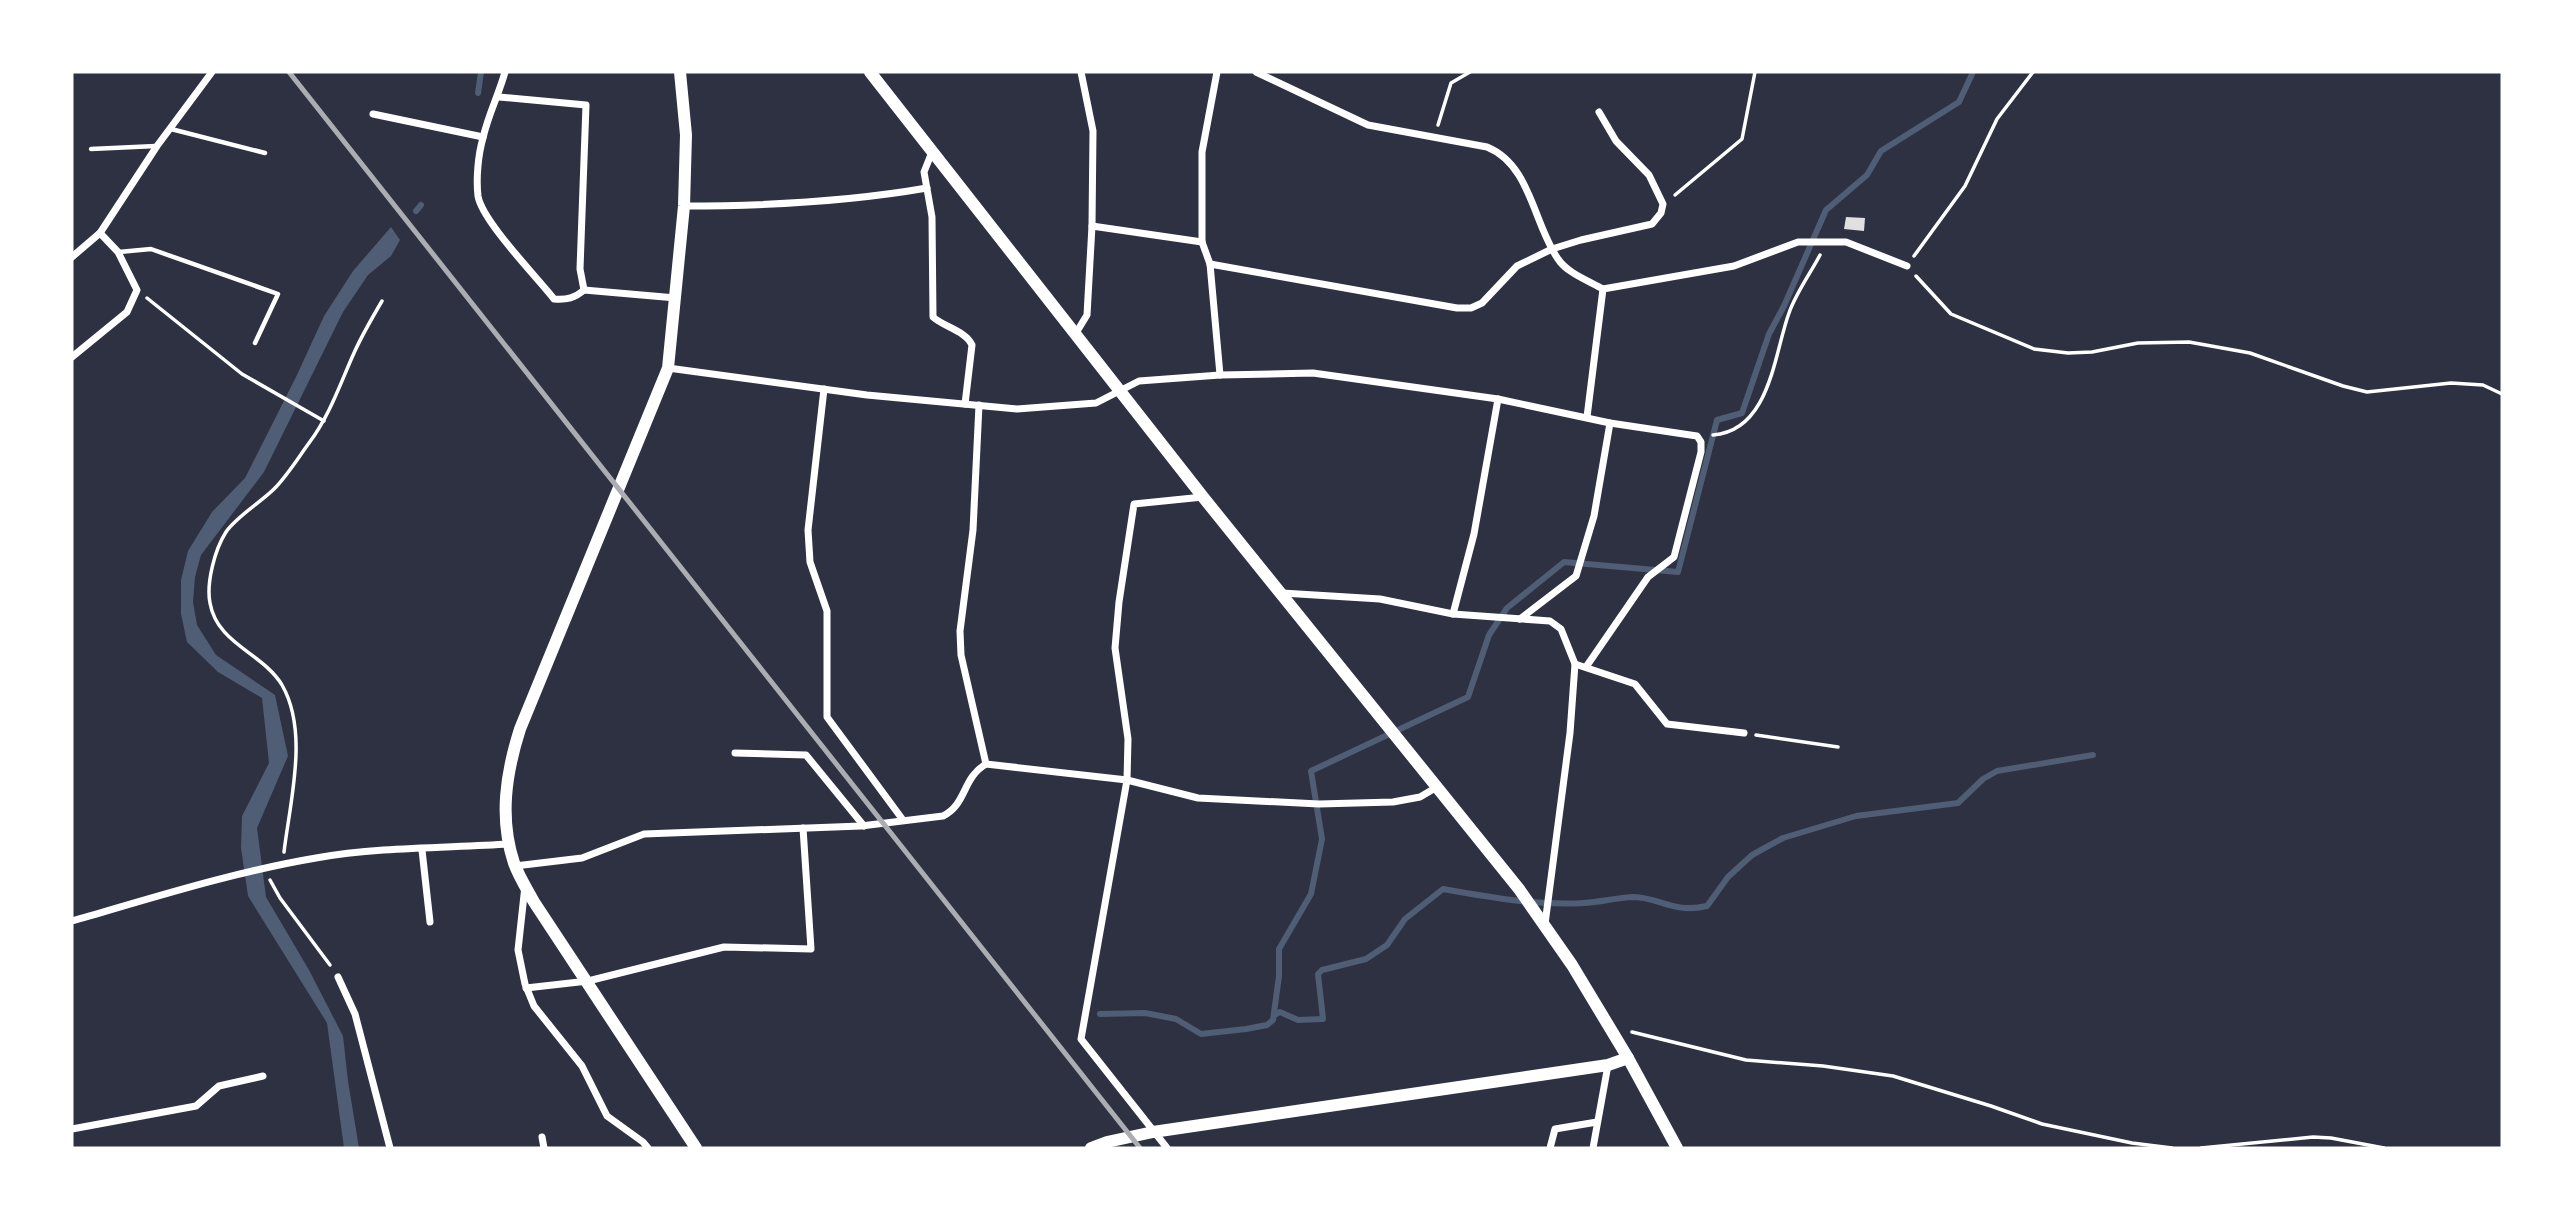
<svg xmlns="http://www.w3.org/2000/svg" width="2574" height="1220" viewBox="0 0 2574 1220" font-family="'Asap Condensed',sans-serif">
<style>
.water{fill:#4f5d75}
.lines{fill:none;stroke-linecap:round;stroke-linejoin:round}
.stream{stroke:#4f5d75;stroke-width:6}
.building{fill:#e0e0e3}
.path{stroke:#fff;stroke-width:3.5}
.service{stroke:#fff;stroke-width:4.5}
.minor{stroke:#fff;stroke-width:7}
.tertiary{stroke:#fff;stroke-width:12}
.rail{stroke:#abadb3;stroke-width:5}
</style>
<rect width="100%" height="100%" fill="#2d3142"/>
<path class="water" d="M391 227 400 240 391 256 368 275 343 312 264 472 201 555 195 577 193 602 197 625 216 655 275 695 288 756 257 828 266 897 309 970 343 1036 348 1081 359 1148H344L327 1023 248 896 241 848 242 816 269 763 262 698 218 672 187 642 181 614V580L188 551 212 512 245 478 296 377 324 316 353 271Z"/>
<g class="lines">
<g class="stream">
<path d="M478 93 481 72"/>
<path d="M416 211 421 205"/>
<path d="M1100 1014 1145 1013 1176 1019 1201 1034 1246 1029 1267 1025 1273 1020 1279 976V949L1311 894 1322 839 1311 771 1468 697 1489 635 1507 608 1564 562 1678 572 1717 420 1742 413 1769 334 1784 306 1826 210 1867 175 1881 151 1959 102 1973 72"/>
<path d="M1274 1015 1280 1012 1298 1020 1323 1019 1318 974 1322 970 1366 959 1387 945 1405 919 1443 889C1488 897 1538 906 1584 903 1600 902 1616 898 1632 897 1660 897 1673 914 1707 906L1728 877 1752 855 1783 838 1856 816 1958 803 1983 779 1997 771 2093 755"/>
</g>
</g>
<path class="building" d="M1846 217 1865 218 1864 231 1844 229Z"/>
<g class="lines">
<g class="path">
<path d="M1438 125 1451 83 1470 72"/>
<path d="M1675 195 1742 139 1755 72"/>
<path d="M1914 256 1965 186 1997 119 2033 72"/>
<path d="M1916 276 1951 314 2034 349 2068 353 2092 352 2138 343 2189 342 2250 353 2343 386 2367 392 2451 383 2483 385 2502 394"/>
<path d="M147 298 242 374 324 421"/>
<path d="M1713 435C1770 431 1774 354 1789 313 1796 293 1810 274 1820 255"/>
<path d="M1756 735 1838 747"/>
<path d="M284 852C290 801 309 732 282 685 263 653 217 644 210 603 206 583 215 549 226 532 236 517 261 502 274 489 287 476 298 458 309 443 330 415 340 384 354 353 362 335 372 318 382 301"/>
<path d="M270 880 280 898 330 965"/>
<path d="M1632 1032 1746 1060 1823 1066 1893 1076 1991 1106 2042 1124 2132 1143 2172 1148"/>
<path d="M2201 1148 2313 1137 2331 1138 2384 1148"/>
</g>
<g class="service">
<path d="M171 129 265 153"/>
<path d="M91 149 156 146"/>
<path d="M119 252 151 249 278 294 255 343"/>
</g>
<g class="minor">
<path d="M505 72C499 94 488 115 483 138 478 155 476 179 478 196 482 221 537 277 554 299 567 300 575 298 584 290L676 298"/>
<path d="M1217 72 1202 152V242L1210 264 1220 375"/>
<path d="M1256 72 1368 125 1487 147C1531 165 1533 223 1558 259 1567 273 1589 281 1603 289"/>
<path d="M499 97 586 105 580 269 584 290"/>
<path d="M373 114 483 137"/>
<path d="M932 152 924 172 932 217 933 317C944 327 966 331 972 345L965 404"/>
<path d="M684 206C766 206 846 202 927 188"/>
<path d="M1092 226 1202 242"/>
<path d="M72 257 100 233 157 146 212 72"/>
<path d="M1210 264 1457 308H1471L1482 303 1517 266 1552 249 1581 240 1652 224 1661 213 1663 204 1649 175 1616 141 1599 112"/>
<path d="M1076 333 1087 315 1092 226 1093 131 1081 72"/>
<path d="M72 357 127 312 137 290 118 252 100 233"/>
<path d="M668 368 867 395 1017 409 1096 403 1139 381 1220 375 1313 373 1498 399 1610 423 1697 436 1701 442V452L1674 557 1648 577 1586 667"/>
<path d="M824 389 808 530 810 562 827 611V717L903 820"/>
<path d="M979 405 973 530 960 631 961 655 986 764"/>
<path d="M1587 417 1603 289 1734 266 1798 242H1846L1907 266"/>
<path d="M1282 593 1380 599 1453 614 1550 621 1561 629 1575 664 1635 684 1667 724 1744 733"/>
<path d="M1453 614 1474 534 1498 399"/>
<path d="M1520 619 1576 576 1594 516 1610 423"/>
<path d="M735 753 806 755 864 826"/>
<path d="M422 850 430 922"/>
<path d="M515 866 582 858 644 834 861 826 943 816C967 804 962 778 986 764L1127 780 1198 798 1319 804 1393 802 1420 797 1437 787"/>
<path d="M525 886 518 950 525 984 534 1006 582 1066 607 1116 643 1142 648 1148"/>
<path d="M72 921C152 898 233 872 316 858 379 847 445 848 509 844"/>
<path d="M1545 924 1570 733 1575 664"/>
<path d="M338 977 355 1014 390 1148"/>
<path d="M526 988 588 981 724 947 811 949 803 828"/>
<path d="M72 1129 196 1106 219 1086 263 1076"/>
<path d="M542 1137 544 1148"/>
<path d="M1167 1148 1081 1039 1127 780 1128 739 1115 648 1119 602 1134 504 1203 497"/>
<path d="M1550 1148 1555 1129 1597 1122"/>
<path d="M1593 1148 1608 1065"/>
</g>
<g class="tertiary">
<path d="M680 72 686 135 684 206 668 368 520 729C506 773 499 818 514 863 519 877 527 889 534 902L696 1148"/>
<path d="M870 72 1203 497 1519 889 1572 965 1628 1058 1677 1148"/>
<path d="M1091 1148 1107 1142 1153 1132 1608 1065 1628 1058"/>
</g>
<path class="rail" d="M289 72C574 430 856 790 1140 1148"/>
</g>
<rect width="2574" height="1220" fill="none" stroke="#ffffff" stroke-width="147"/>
</svg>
